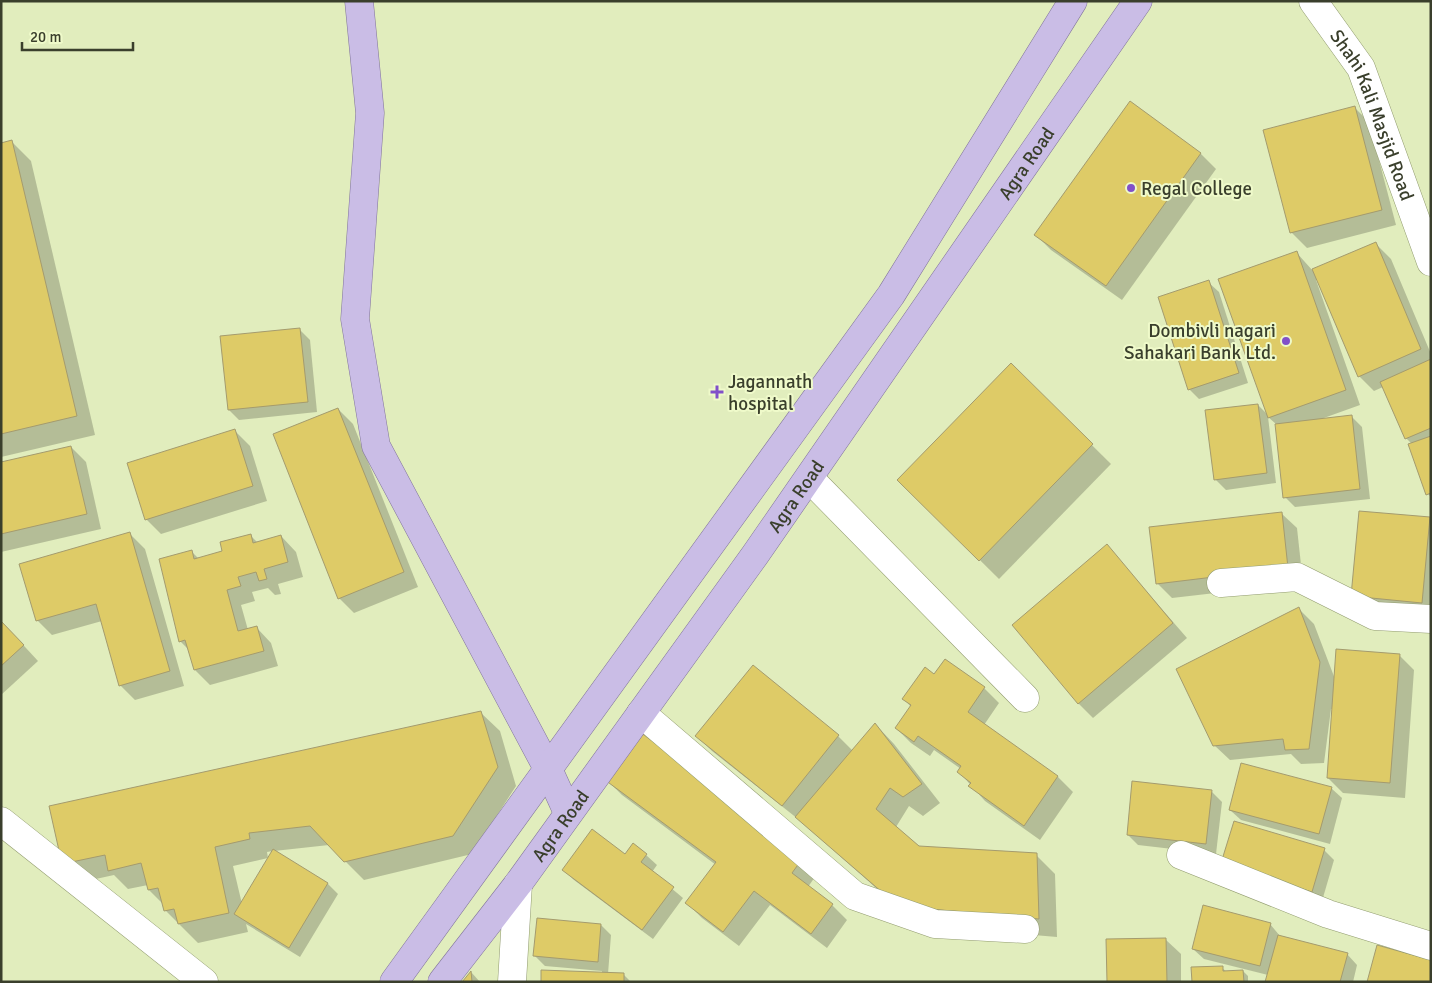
<svg xmlns="http://www.w3.org/2000/svg" width="1432" height="983" viewBox="0 0 1432 983" font-family="Signika,sans-serif">
<style>
.shadow{fill:#0003;fill-rule:evenodd}
.building{fill:#decb67;stroke:#a49b6e}
.lines{fill:none;stroke-linecap:round;stroke-linejoin:round}
.minor-casing{stroke:#929c70;stroke-width:29}
.major-casing{stroke:#81749a;stroke-width:29}
.minor{stroke:#fff;stroke-width:28}
.major{stroke:#cabde6;stroke-width:28}
.poi-dot{fill:#8150c9;stroke:#effaca;stroke-width:2}
.labels{text-anchor:middle;stroke-width:4;stroke-linejoin:round;paint-order:stroke}
.street-label{font-size:19px;fill:#3a3f2c;stroke:#effaca}
.poi-label{font-size:19px;fill:#3a3f2c;stroke:#effaca;text-anchor:start}
</style>
<rect width="100%" height="100%" fill="#e1edbd"/>
<g class="shadow">
<path d="M1130 103 1201 154 1216 169 1122 300 1051 250 1036 235Z"/>
<path d="M1354 107 1369 122 1396 225 1307 248 1292 233 1265 131Z"/>
<path d="M12 142 31 161 95 435 1 457V144Z"/>
<path d="M1376 244 1391 259 1431 354V497L1428 494 1412 444 1406 438 1383 387 1374 391 1359 376 1318 279 1316 280 1360 405 1321 419 1351 416 1362 427 1370 499 1295 507 1285 497 1276 424 1268 417 1276 483 1226 490 1215 479 1258 405 1268 415 1296 252 1313 271Z"/>
<path d="M1208 282 1219 292 1248 383 1199 399 1189 389Z"/>
<path d="M299 329 310 340 317 412 239 420 229 410 221 338Z"/>
<path d="M1011 365 1111 464 999 579 899 480Z"/>
<path d="M338 409 353 424 418 587 354 613 339 598Z"/>
<path d="M235 431 250 446 267 501 161 534 146 519Z"/>
<path d="M71 447 86 462 101 529 1 552V463Z"/>
<path d="M1281 513 1297 528 1303 583 1172 598 1157 583Z"/>
<path d="M1430 519 1431 612 1363 606Z"/>
<path d="M130 534 145 549 184 686 135 700 120 685 102 621 52 635 37 620Z"/>
<path d="M250 535 258 543 281 536 296 552 303 577 278 584 281 594 275 595 268 588 252 592 255 601 241 605 248 630 256 627 271 643 278 666 210 685 195 670 189 650 180 641 191 551 199 559 224 552Z"/>
<path d="M1107 546 1187 638 1093 718 1078 703Z"/>
<path d="M1299 609 1314 624 1335 679 1399 655 1414 670 1405 798 1343 793 1328 778 1333 709H1331L1324 763 1301 764 1291 754 1230 760 1214 745Z"/>
<path d="M1 621 38 661 1 695Z"/>
<path d="M935 676 984 688 999 703 984 725 1058 777 1073 792 1040 840 985 801 959 772 961 769 934 750 930 756 911 743 896 728 911 707 904 699Z"/>
<path d="M480 712 500 731 516 786 472 854 364 880 329 845 274 851 328 884 338 894 300 957 246 924 248 932 198 943 165 910 163 904 149 890 148 885 128 889 114 875 82 882 63 863ZM273 851 242 904 233 866 268 858 267 852Z"/>
<path d="M876 725 894 744 940 803 923 816 909 806 896 827 919 847 1036 855 1055 874 1057 937 918 925 798 819 712 751 697 736H838L853 751Z"/>
<path d="M607 780 819 871 808 887 832 905 847 920 827 948 770 905 739 946 702 918 687 903 716 865 622 795Z"/>
<path d="M1331 788 1342 798 1330 844 1241 820 1230 810Z"/>
<path d="M1211 791 1222 802 1216 854 1138 845 1128 835Z"/>
<path d="M1324 850 1334 860 1322 901 1233 873Z"/>
<path d="M625 855H646L657 865 652 872 683 898 653 939 574 880 564 870Z"/>
<path d="M1270 924 1280 936 1347 954 1357 965 1353 982H1267L1268 975 1204 959 1193 949Z"/>
<path d="M601 925 611 935 608 974H623L631 982H542L602 973V971L545 966 535 956Z"/>
<path d="M1165 939 1181 954V982H1108Z"/>
<path d="M1222 968 1227 972 1243 971 1248 976V982H1193Z"/>
<path d="M471 972 480 982H463Z"/>
</g>
<g class="building">
<path d="M1130 101 1201 153 1106 286 1034 235Z"/>
<path d="M1355 106 1382 210 1290 233 1263 130Z"/>
<path d="M12 140 77 416 1 434V143Z"/>
<path d="M1376 242 1421 349 1358 377 1312 269Z"/>
<path d="M1297 251 1346 390 1268 418 1218 279Z"/>
<path d="M1209 280 1239 373 1188 390 1158 297Z"/>
<path d="M300 328 308 402 228 410 220 336Z"/>
<path d="M1431 359V428L1405 439 1380 382Z"/>
<path d="M1011 363 1093 444 979 561 897 480Z"/>
<path d="M1258 404 1267 473 1214 480 1205 410Z"/>
<path d="M338 408 404 572 338 599 273 434Z"/>
<path d="M1352 415 1360 489 1283 498 1275 424Z"/>
<path d="M235 429 253 486 145 520 127 463Z"/>
<path d="M1431 436V493L1426 495 1408 444Z"/>
<path d="M71 446 87 514 1 534V462Z"/>
<path d="M1359 511 1430 517 1422 603 1351 596Z"/>
<path d="M1282 512 1288 568 1156 584 1149 527Z"/>
<path d="M130 532 170 671 119 686 96 604 36 621 19 564Z"/>
<path d="M251 534 253 543 281 535 288 562 264 569 267 579 259 581 256 572 238 577 241 586 227 590 238 631 257 626 264 651 194 670 185 640 179 642 159 559 192 550 194 559 222 551 220 542Z"/>
<path d="M1107 544 1173 623 1078 704 1012 625Z"/>
<path d="M1299 607 1320 662 1309 749 1285 750 1283 739 1213 746 1176 669Z"/>
<path d="M1 621 24 645 1 666Z"/>
<path d="M1336 649 1400 654 1390 783 1327 778Z"/>
<path d="M945 659 985 687 968 712 1058 776 1024 826 968 786 971 783 957 772 961 766 918 736 914 742 895 728 911 705 902 699 925 667 934 674Z"/>
<path d="M753 665 839 735 782 806 695 736Z"/>
<path d="M481 711 498 767 453 836 344 862 310 826 249 833 250 839 215 847 229 913 178 924 174 909 164 911 158 888 148 890 141 863 108 871 105 855 62 864 49 806Z"/>
<path d="M875 723 922 784 903 797 890 788 876 809 919 846 1037 853 1039 919 898 906 795 817Z"/>
<path d="M640 732 805 855 792 873 833 904 811 934 754 891 723 932 685 903 716 862 605 780Z"/>
<path d="M1241 763 1332 787 1319 834 1229 810Z"/>
<path d="M1132 781 1212 790 1206 844 1127 835Z"/>
<path d="M1234 821 1325 848 1312 892 1221 863Z"/>
<path d="M592 829 625 854 633 843 647 854 641 862 674 887 642 930 562 870Z"/>
<path d="M273 849 328 883 289 948 234 914Z"/>
<path d="M1203 905 1271 923 1260 966 1192 949Z"/>
<path d="M537 918 601 924 598 962 533 956Z"/>
<path d="M1278 935 1348 953 1340 982H1265Z"/>
<path d="M1166 938 1167 982H1107L1106 939Z"/>
<path d="M1377 945 1431 960V982H1367Z"/>
<path d="M1223 966V971L1243 970 1244 982H1192L1191 967Z"/>
<path d="M541 970 624 973V982H541Z"/>
<path d="M471 971 472 982H462Z"/>
</g>
<g class="lines">
<g class="minor-casing">
<g id="minor">
<path id="s1" d="M1313 1 1361 68 1431 262"/>
<path d="M809 478 1025 698"/>
<path d="M1221 583 1297 577 1375 616 1431 619"/>
<path d="M641 713 855 896 935 924 1025 929"/>
<path d="M1 821 204 982"/>
<path d="M1181 855 1328 914 1431 946"/>
<path d="M512 982 518 884"/>
</g>
</g>
<g class="major-casing">
<g id="major">
<path d="M359 1 370 113 355 319 376 446 548 769 568 813"/>
<path d="M394 982 891 295 1073 1"/>
<path id="s2" d="M442 982 518 884 755 555 1138 1"/>
</g>
</g>
<use href="#minor" class="minor"/>
<use href="#major" class="major"/>
</g>
<g class="poi-dot">
<circle cx="1131" cy="188" r="5"/>
<circle cx="1286" cy="341" r="5"/>
<path d="M714.5 384.5h5v5h5v5h-5v5h-5v-5h-5v-5h5z"/>
</g>
<g class="labels">
<g class="street-label">
<text dy="7" stroke="none"><textPath href="#s1" startOffset="130">Shahi Kali Masjid Road</textPath></text>
<text dy="7" stroke="none"><textPath href="#s2" startOffset="1006">Agra Road</textPath></text>
<text dy="7" stroke="none"><textPath href="#s2" startOffset="601">Agra Road</textPath></text>
<text dy="7" stroke="none"><textPath href="#s2" startOffset="196">Agra Road</textPath></text>
</g>
<g class="poi-label">
<text x="1141" y="195">Regal College</text>
<text x="1276" y="337" text-anchor="end">Dombivli nagari<tspan x="1276" dy="22">Sahakari Bank Ltd.</tspan></text>
<text x="728" y="388">Jagannath<tspan x="728" dy="22">hospital</tspan></text>
</g>
</g>
<rect width="1432" height="983" fill="none" stroke="#3a3f2c" stroke-width="5"/>
<path d="M22 42v8h111v-8" fill="none" stroke="#3a3f2c" stroke-width="2.5"/>
<text x="30" y="42" font-size="15" fill="#3a3f2c" stroke="#effaca" stroke-width="4" paint-order="stroke">20 m</text>
</svg>
